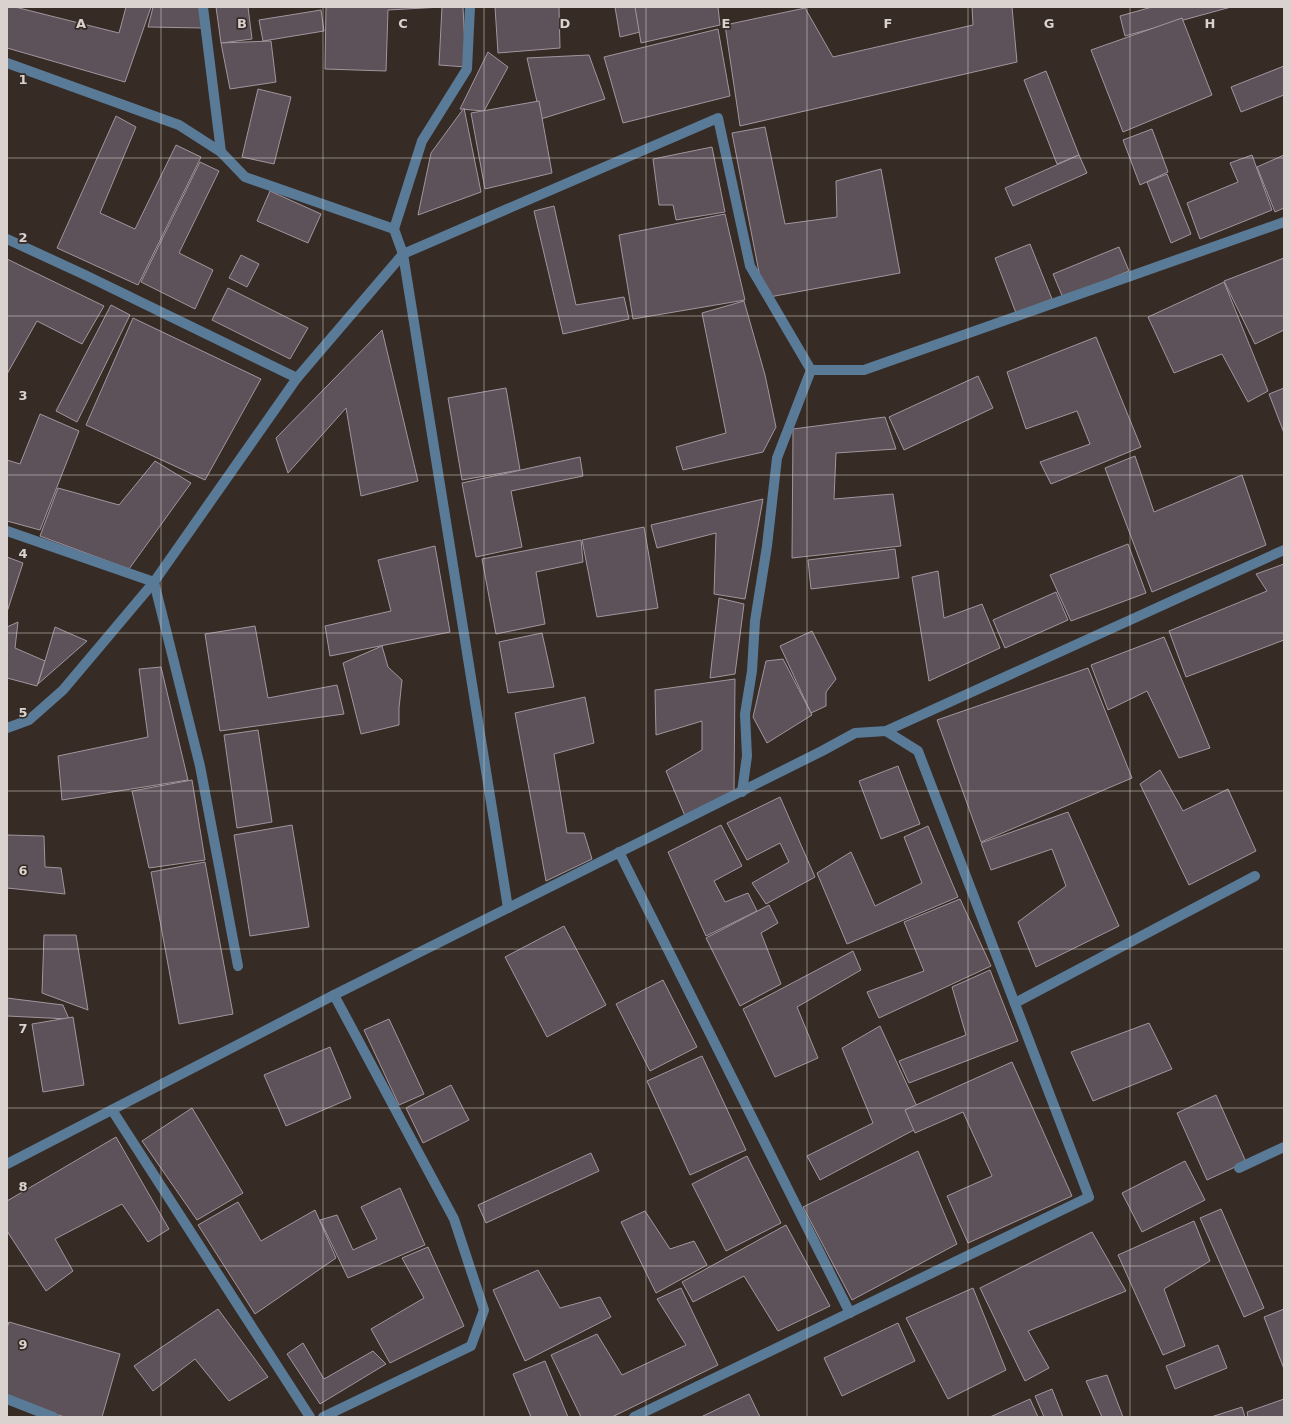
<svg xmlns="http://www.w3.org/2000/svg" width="1291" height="1424" viewBox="0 0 1291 1424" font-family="'DejaVu Sans',sans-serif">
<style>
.building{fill:#5e525a;stroke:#a2959e}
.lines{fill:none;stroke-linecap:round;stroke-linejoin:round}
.minor{stroke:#5a7b97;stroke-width:10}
.grid{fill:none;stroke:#d9d2ce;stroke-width:1;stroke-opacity:0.55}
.grid-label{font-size:13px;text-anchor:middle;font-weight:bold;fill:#d9d2ce;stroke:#362b25;stroke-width:3.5;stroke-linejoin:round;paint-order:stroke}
</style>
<rect width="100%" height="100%" fill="#362b25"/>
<g class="building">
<path d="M7 7H15L119 33 126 7H151L125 82 7 48Z"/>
<path d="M153 7H199L203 28 148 27Z"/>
<path d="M216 7H248L252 39 221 43Z"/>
<path d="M326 7H463L466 67 439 65 442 7 388 10 386 71 325 69Z"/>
<path d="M495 7H559L560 48 498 53Z"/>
<path d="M615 7H636L640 32 620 37Z"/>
<path d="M635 7H718L720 25 641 43Z"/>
<path d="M972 7H1012L1017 62 740 126 725 25 805 8 833 57 973 25Z"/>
<path d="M1152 7H1231L1125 36 1120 16Z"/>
<path d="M321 10 324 31 263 41 259 20Z"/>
<path d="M1182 18 1212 95 1123 132 1091 50Z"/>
<path d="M718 29 730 96 623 123 604 57Z"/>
<path d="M271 41 276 82 230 89 221 43Z"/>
<path d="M488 52 508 67 484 111 460 109Z"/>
<path d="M589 55 605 99 541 119 527 58Z"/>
<path d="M1284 66V95L1241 112 1231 87Z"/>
<path d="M1046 71 1079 155 1057 164 1024 80Z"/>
<path d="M258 89 291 97 274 164 242 157Z"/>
<path d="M539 101 552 173 485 189 471 113Z"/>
<path d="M464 108 481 192 418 215 431 153Z"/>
<path d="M116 116 136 127 100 213 135 229 176 145 201 157 138 285 57 248Z"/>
<path d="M765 127 785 224 837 217 836 181 881 169 900 273 764 298 732 133Z"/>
<path d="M1152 129 1168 172 1140 185 1123 140Z"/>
<path d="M712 147 725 212 676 220 673 205H659L653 159Z"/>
<path d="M1079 155 1087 173 1013 206 1005 188Z"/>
<path d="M1252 155 1272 210 1200 239 1187 203 1238 182 1230 163Z"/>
<path d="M1284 155V208L1275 212 1257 167Z"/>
<path d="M200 162 219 171 179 253 213 270 195 309 141 282Z"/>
<path d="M1167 174 1191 234 1171 243 1147 182Z"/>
<path d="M270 191 321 214 308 243 257 221Z"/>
<path d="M554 206 576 305 624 297 629 319 563 334 534 211Z"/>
<path d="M725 214 745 300 633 319 619 235Z"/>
<path d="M1030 244 1052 299 1016 313 995 258Z"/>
<path d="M1119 247 1129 271 1063 298 1053 274Z"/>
<path d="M241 255 259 264 247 287 229 278Z"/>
<path d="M1284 258V330L1255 344 1224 281Z"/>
<path d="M7 259 104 306 82 344 37 321 7 374Z"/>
<path d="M1224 282 1268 391 1248 402 1222 354 1174 373 1148 317Z"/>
<path d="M228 288 308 328 290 359 212 320Z"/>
<path d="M744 301 765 375 776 427 763 452 683 470 676 447 726 433 702 313Z"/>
<path d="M111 305 130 315 77 422 56 411Z"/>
<path d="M133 318 261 379 205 480 86 425Z"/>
<path d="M382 330 418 481 361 496 346 408 288 473 276 438Z"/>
<path d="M1096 337 1141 447 1051 484 1040 462 1090 444 1077 411 1026 429 1007 372Z"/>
<path d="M978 376 993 408 904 450 889 417Z"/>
<path d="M506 388 520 470 462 480 448 398Z"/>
<path d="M1284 388V433L1269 394Z"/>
<path d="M40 414 79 431 40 530 7 521V460L20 464Z"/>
<path d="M885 417 896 449 836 453 834 499 893 494 901 546 792 558 793 429Z"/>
<path d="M1135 456 1154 512 1242 475 1266 545 1152 592 1105 468Z"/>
<path d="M580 457 583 476 511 491 522 547 476 557 462 483Z"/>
<path d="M155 461 191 483 129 569 40 536 58 488 119 505Z"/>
<path d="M763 499 745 599 714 594 716 533 657 548 651 525Z"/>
<path d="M644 527 658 608 597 617 582 540Z"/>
<path d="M581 540 583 562 536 572 545 624 496 634 482 559Z"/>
<path d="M1128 544 1146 593 1071 621 1050 575Z"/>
<path d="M435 546 450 632 330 656 325 626 391 611 378 560Z"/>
<path d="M895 549 899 578 811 589 808 560Z"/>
<path d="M7 557 23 563 7 612Z"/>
<path d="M1284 564V640L1186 677 1169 631 1267 591 1256 574Z"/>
<path d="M938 571 944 618 982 604 1000 648 929 681 912 577Z"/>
<path d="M1056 592 1068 620 1005 648 993 620Z"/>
<path d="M719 598 744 604 735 674 710 678Z"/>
<path d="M18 622 15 648 45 661 37 686 7 678V627Z"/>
<path d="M255 626 268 698 337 685 344 714 220 731 205 634Z"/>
<path d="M55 627 87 641 38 684 45 661Z"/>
<path d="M812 631 836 679 826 692V706L811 713 780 646Z"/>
<path d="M542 633 554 687 508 693 499 642Z"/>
<path d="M1164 637 1210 748 1179 758 1147 691 1108 710 1091 665Z"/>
<path d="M382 646 388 667 402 680 399 708V725L361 734 343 663Z"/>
<path d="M783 659 812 715 767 743 753 717 766 661Z"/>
<path d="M161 667 188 780 62 800 58 756 148 737 139 669Z"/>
<path d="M1088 668 1132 778 981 842 937 720Z"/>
<path d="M735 679 734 792 685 816 666 771 702 750V721L656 735 655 690Z"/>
<path d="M585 697 594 743 554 754 567 833H584L592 859 546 881 515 713Z"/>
<path d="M258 730 272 822 237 828 224 735Z"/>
<path d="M898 766 920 824 881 839 859 781Z"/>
<path d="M1160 770 1183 811 1228 789 1256 851 1189 885 1140 784Z"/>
<path d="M192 780 205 860 149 868 132 791Z"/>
<path d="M780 797 815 877 766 904 752 883 789 862 780 843 747 860 727 823Z"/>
<path d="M1068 812 1119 926 1036 967 1018 922 1066 886 1052 849 991 870 981 843Z"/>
<path d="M292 825 309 927 250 936 234 835Z"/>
<path d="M721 825 742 866 714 881 725 902 748 893 757 911 706 936 668 852Z"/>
<path d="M928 826 958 897 847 944 817 873 851 852 875 906 922 883 904 837Z"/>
<path d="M7 835 44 836 45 867 61 868 65 894 7 888Z"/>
<path d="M205 862 233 1014 179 1024 151 872Z"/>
<path d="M960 899 991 966 879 1018 867 992 924 971 904 922Z"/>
<path d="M769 905 778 923 761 933 781 984 740 1006 706 938Z"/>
<path d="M564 926 606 1005 547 1037 505 957Z"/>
<path d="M44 935H76L88 1010 42 993Z"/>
<path d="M853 951 861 970 797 1007 818 1058 775 1077 743 1009Z"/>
<path d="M990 970 1018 1041 909 1083 899 1061 966 1035 952 987Z"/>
<path d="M663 980 697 1047 650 1071 616 1004Z"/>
<path d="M7 998 63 1005 69 1019 7 1016Z"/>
<path d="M73 1017 84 1085 43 1092 32 1024Z"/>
<path d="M389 1019 424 1094 399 1105 364 1030Z"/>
<path d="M1149 1023 1172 1069 1093 1101 1071 1052Z"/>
<path d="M880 1026 925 1124 820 1180 807 1156 873 1123 842 1048Z"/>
<path d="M330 1047 351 1098 286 1126 264 1075Z"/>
<path d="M702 1056 746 1150 690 1175 647 1081Z"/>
<path d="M1012 1062 1072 1196 968 1243 947 1196 992 1176 963 1112 915 1133 905 1110Z"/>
<path d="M451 1085 469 1120 423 1143 406 1108Z"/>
<path d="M1216 1095 1246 1162 1207 1180 1177 1113Z"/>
<path d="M192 1108 243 1193 197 1220 142 1141Z"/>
<path d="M116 1137 169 1229 148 1242 122 1204 55 1239 73 1271 46 1291 7 1231V1201Z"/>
<path d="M918 1151 957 1244 852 1300 803 1207Z"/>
<path d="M591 1153 599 1171 486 1223 478 1205Z"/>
<path d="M747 1156 781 1223 726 1251 692 1184Z"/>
<path d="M1185 1161 1205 1200 1142 1232 1122 1193Z"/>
<path d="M400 1188 425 1245 348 1278 320 1220 337 1215 353 1250 377 1239 361 1207Z"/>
<path d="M238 1202 261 1241 315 1210 336 1258 255 1314 198 1225Z"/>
<path d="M1221 1209 1264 1308 1244 1317 1200 1218Z"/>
<path d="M645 1211 670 1249 694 1241 707 1265 656 1293 621 1222Z"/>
<path d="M1194 1221 1210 1261 1164 1289 1185 1346 1163 1355 1118 1255Z"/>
<path d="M786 1225 830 1306 778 1331 744 1276 693 1302 682 1282Z"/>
<path d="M1092 1232 1126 1291 1028 1331 1049 1368 1025 1381 980 1288Z"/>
<path d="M428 1247 464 1326 390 1363 371 1329 424 1298 402 1258Z"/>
<path d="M538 1270 560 1308 600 1297 611 1317 525 1361 493 1290Z"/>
<path d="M681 1288 718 1365 612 1417H581L551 1355 597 1334 622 1375 686 1345 657 1299Z"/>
<path d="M973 1288 1006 1370 948 1399 906 1318Z"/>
<path d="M218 1309 268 1377 229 1401 195 1359 153 1391 134 1366Z"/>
<path d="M1284 1309V1369L1264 1317Z"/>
<path d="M9 1322 120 1354 102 1417H65L7 1400V1328Z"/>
<path d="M898 1323 915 1361 842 1396 824 1358Z"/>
<path d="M303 1343 324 1379 373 1351 386 1364 320 1404 287 1354Z"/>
<path d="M1218 1345 1227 1368 1175 1389 1166 1366Z"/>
<path d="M545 1361 568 1417H531L513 1374Z"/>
<path d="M1107 1375 1123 1417H1102L1086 1381Z"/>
<path d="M1052 1389 1063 1417H1044L1035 1396Z"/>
<path d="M749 1394 760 1417H701Z"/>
<path d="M1030 1399 1038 1417H990Z"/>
<path d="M1284 1399V1417H1248L1247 1412Z"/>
<path d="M1242 1407 1245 1417H1211Z"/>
</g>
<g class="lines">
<g class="minor">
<path d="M203 7 221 152"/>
<path d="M470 7 467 69 422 141 394 229 403 254 508 908"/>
<path d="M7 63 179 125 221 152 245 177 394 229"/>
<path d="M7 239 85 275 297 378"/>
<path d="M7 531 154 582 200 766 238 966"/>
<path d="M7 728 29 720 63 690 154 582 297 378 403 254 718 118 750 266 811 370H864L1284 222"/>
<path d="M742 792 747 756 745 714 752 671 755 621 767 546 777 458 811 370"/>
<path d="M619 852 850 1313"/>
<path d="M1015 1003 1255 876"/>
<path d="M112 1110 310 1417"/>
<path d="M7 1164 334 995 822 751 855 733 886 731 1284 550"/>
<path d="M1239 1168 1284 1147"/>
<path d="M7 1399 53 1417"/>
<path d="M323 1417 471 1346 484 1310 454 1219 334 995"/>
<path d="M634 1417 1089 1197 918 751 886 731"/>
</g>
</g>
<path class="grid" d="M161 7V1417M323 7V1417M484 7V1417M646 7V1417M807 7V1417M968 7V1417M1130 7V1417M7 158H1284M7 316H1284M7 475H1284M7 633H1284M7 791H1284M7 949H1284M7 1108H1284M7 1266H1284"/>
<g class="grid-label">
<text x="81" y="28">A</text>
<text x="242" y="28">B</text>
<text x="403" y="28">C</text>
<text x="565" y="28">D</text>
<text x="726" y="28">E</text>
<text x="888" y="28">F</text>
<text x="1049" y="28">G</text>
<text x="1210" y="28">H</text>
<text x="23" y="84">1</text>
<text x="23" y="242">2</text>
<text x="23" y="400">3</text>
<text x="23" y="558">4</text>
<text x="23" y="717">5</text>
<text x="23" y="875">6</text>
<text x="23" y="1033">7</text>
<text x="23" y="1191">8</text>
<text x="23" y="1349">9</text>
</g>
<rect width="1291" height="1424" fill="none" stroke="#d9d2ce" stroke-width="16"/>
</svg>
